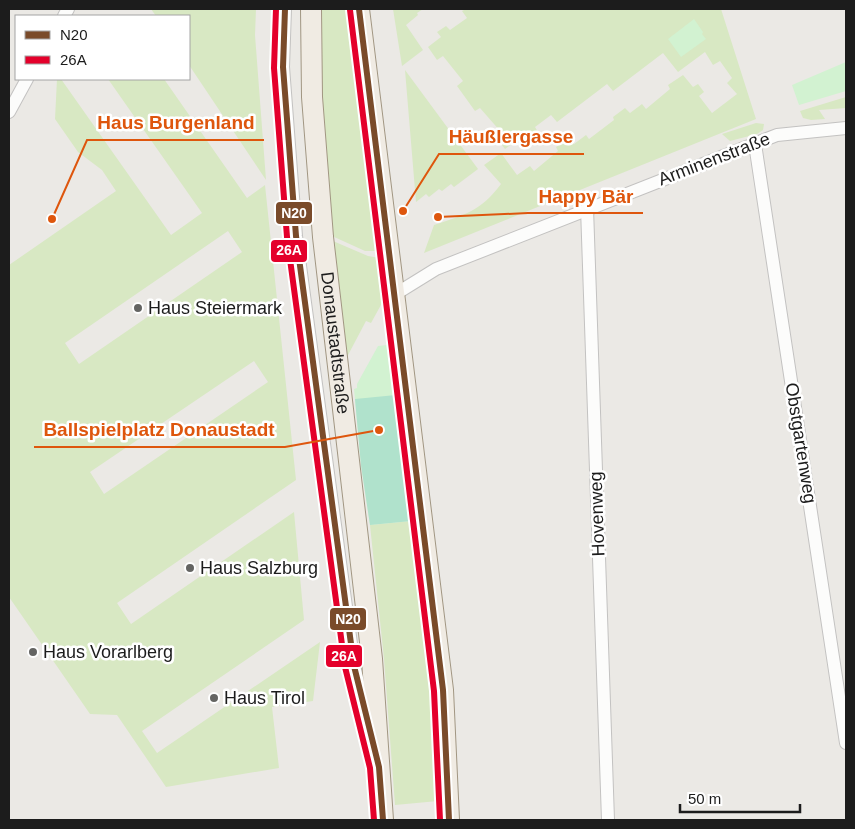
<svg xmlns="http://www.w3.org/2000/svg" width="855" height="829" viewBox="0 0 855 829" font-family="Arial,sans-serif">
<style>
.grass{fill:#d8e8c3;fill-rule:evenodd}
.park{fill:#d2f2d1}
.pitch{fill:#b0e2cc}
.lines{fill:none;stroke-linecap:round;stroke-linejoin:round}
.minor-casing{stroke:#c3c2c1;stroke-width:14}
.primary-casing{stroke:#a19682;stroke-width:22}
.minor{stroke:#fcfcfb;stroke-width:12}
.primary{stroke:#f0ebe3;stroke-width:20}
.bus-1-casing{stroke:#fff;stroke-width:10}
.bus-2-casing{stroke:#fff;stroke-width:10}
.bus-1{stroke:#7a4b2a;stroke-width:6}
.bus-2{stroke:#e4002b;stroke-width:6}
.poi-dot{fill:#646462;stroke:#fff;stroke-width:2}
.labels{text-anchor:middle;stroke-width:5;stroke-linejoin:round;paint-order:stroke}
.street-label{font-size:18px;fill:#1c1c1c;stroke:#fff}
.poi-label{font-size:18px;fill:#1c1c1c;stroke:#fff;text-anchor:start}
.leader{fill:none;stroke:#de560d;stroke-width:2}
.callout-dot{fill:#de560d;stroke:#fff;stroke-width:2}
.callout-label{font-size:19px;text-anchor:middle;font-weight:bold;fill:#de560d;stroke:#fff;stroke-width:5;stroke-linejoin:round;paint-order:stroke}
.line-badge{stroke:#fff;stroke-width:2}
.badge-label{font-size:14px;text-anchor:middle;font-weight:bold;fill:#fff}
</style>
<rect width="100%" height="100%" fill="#ebe9e5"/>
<g class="grass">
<path d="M151 9H256L255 35 266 180 189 65V16H156Z"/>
<path d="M321 9H352L381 251H365L332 236 321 91Z"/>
<path d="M393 9H423L417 13 418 15 406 25 423 50 402 66Z"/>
<path d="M466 9H721L756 119 424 253 434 225C464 215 481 211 501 184L484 165 501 153 517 175 530 166 534 171 558 151 556 147 570 139 574 144 586 135 589 139 614 120 613 117 625 108 630 113 642 104 646 109 670 89 668 85 683 75 693 87 698 84 704 92 699 96 712 113 737 94 727 83 732 78 720 61 713 65 705 52 678 72 663 53 613 91 607 84 557 122 551 115 535 127 538 132 524 140V142L521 145 517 140 505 149 496 137 501 132 480 108 475 111 457 86 463 81 443 56 437 60 428 47 441 37 437 32 446 26 450 30 467 18 462 11Z"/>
<path d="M405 70 478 169 454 187 451 184 442 191 439 189 429 197 426 194 416 202Z"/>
<path d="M57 79H61L171 235 202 213 108 79H164L247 198 265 185 296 480 117 603 131 624 294 512 304 620 142 731 157 753 320 642 313 701 272 707 279 768 166 787 117 715 90 714 9 597V265L116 191 102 170 78 152 55 119ZM228 231 242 252 79 364 65 343ZM254 361 268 382 104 494 90 472Z"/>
<path d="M846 97V108L819 110 825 119 811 120 803 118 800 111Z"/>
<path d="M756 123 764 124 763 130 757 134 730 141 722 134Z"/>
<path d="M333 241 368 256 380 258 387 294 371 323 366 321 347 357Z"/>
<path d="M411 521 432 713 438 801 395 805 384 659 370 525Z"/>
</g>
<g class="park">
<path d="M694 19 703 32 702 34 706 39 681 57 668 39Z"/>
<path d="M846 62V91L799 105 792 85Z"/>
<path d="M387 345 389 361 394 362 402 462 411 521 370 525 361 465 354 389 357 388V384L378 346Z"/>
</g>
<path class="pitch" d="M396 395 402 462 411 521 370 525 361 465 355 399Z"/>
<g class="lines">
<g class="minor-casing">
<g id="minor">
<path d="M285 9 283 67 296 236 354 666 370 730"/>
<path d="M64 16 68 9"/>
<path d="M9 112 27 79"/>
<path d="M755 144 846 743"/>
<path d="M587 208 608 820"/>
<path d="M394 295 436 269 777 135 846 128"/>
</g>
</g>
<g class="primary-casing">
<g id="primary">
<path id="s1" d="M311 9 312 97 323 237 372 659 383 820"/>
<path d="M359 9 443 690 449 820"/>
</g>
</g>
<use href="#minor" class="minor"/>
<use href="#primary" class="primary"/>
<g class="bus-1-casing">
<g id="bus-1">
<path d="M285 9 283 67 296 236 354 666 379 767 383 820"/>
<path d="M359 9 443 690 449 820"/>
</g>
</g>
<g class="bus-2-casing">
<g id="bus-2">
<path d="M276 9 274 68 287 237 345 667 370 768 374 820"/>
<path d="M350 10 434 691 440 820"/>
</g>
</g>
<use href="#bus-1" class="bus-1"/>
<use href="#bus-2" class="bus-2"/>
</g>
<g class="poi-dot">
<circle cx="138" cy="308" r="5"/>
<circle cx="190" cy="568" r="5"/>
<circle cx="33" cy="652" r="5"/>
<circle cx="214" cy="698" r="5"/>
</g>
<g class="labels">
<g class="street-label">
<text transform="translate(714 159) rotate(-21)" y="6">Arminenstraße</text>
<text dy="6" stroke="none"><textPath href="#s1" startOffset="335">Donaustadtstraße</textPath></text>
<text transform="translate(801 443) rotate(81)" y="6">Obstgartenweg</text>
<text transform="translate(597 514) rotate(-92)" y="6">Hovenweg</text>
</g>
<g class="poi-label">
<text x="148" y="314">Haus Steiermark</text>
<text x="200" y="574">Haus Salzburg</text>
<text x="43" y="658">Haus Vorarlberg</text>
<text x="224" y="704">Haus Tirol</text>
</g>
</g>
<path class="leader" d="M52 219L87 140H264M403 211L439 154H584M438 217L528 213H643M379 430L285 447H34"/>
<g class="callout-dot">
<circle cx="52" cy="219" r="5"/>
<circle cx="403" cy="211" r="5"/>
<circle cx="438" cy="217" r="5"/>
<circle cx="379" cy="430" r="5"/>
</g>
<g class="callout-label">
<text x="176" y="129">Haus Burgenland</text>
<text x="511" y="143">Häußlergasse</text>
<text x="586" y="203">Happy Bär</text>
<text x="159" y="436">Ballspielplatz Donaustadt</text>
</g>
<g class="line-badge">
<rect x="275" y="201" width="38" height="24" rx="5" fill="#7a4b2a"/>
<rect x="270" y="239" width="38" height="24" rx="5" fill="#e4002b"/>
<rect x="329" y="607" width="38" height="24" rx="5" fill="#7a4b2a"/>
<rect x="325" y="644" width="38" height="24" rx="5" fill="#e4002b"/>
</g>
<g class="badge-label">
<text x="294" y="218">N20</text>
<text x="289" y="255">26A</text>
<text x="348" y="624">N20</text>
<text x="344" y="661">26A</text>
</g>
<rect width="855" height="829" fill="none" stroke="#1c1c1c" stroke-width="20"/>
<rect x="15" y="15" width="175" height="65" fill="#ffffff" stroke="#a4a4a4"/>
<rect x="25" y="31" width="25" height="8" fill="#7a4b2a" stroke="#a4a4a4"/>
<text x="60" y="40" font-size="15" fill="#1c1c1c">N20</text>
<rect x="25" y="56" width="25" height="8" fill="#e4002b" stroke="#a4a4a4"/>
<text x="60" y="65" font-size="15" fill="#1c1c1c">26A</text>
<path d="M680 804v8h120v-8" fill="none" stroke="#1c1c1c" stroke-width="2.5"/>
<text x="688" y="804" font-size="15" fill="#1c1c1c" stroke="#ffffff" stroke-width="4" paint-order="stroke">50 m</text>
</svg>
